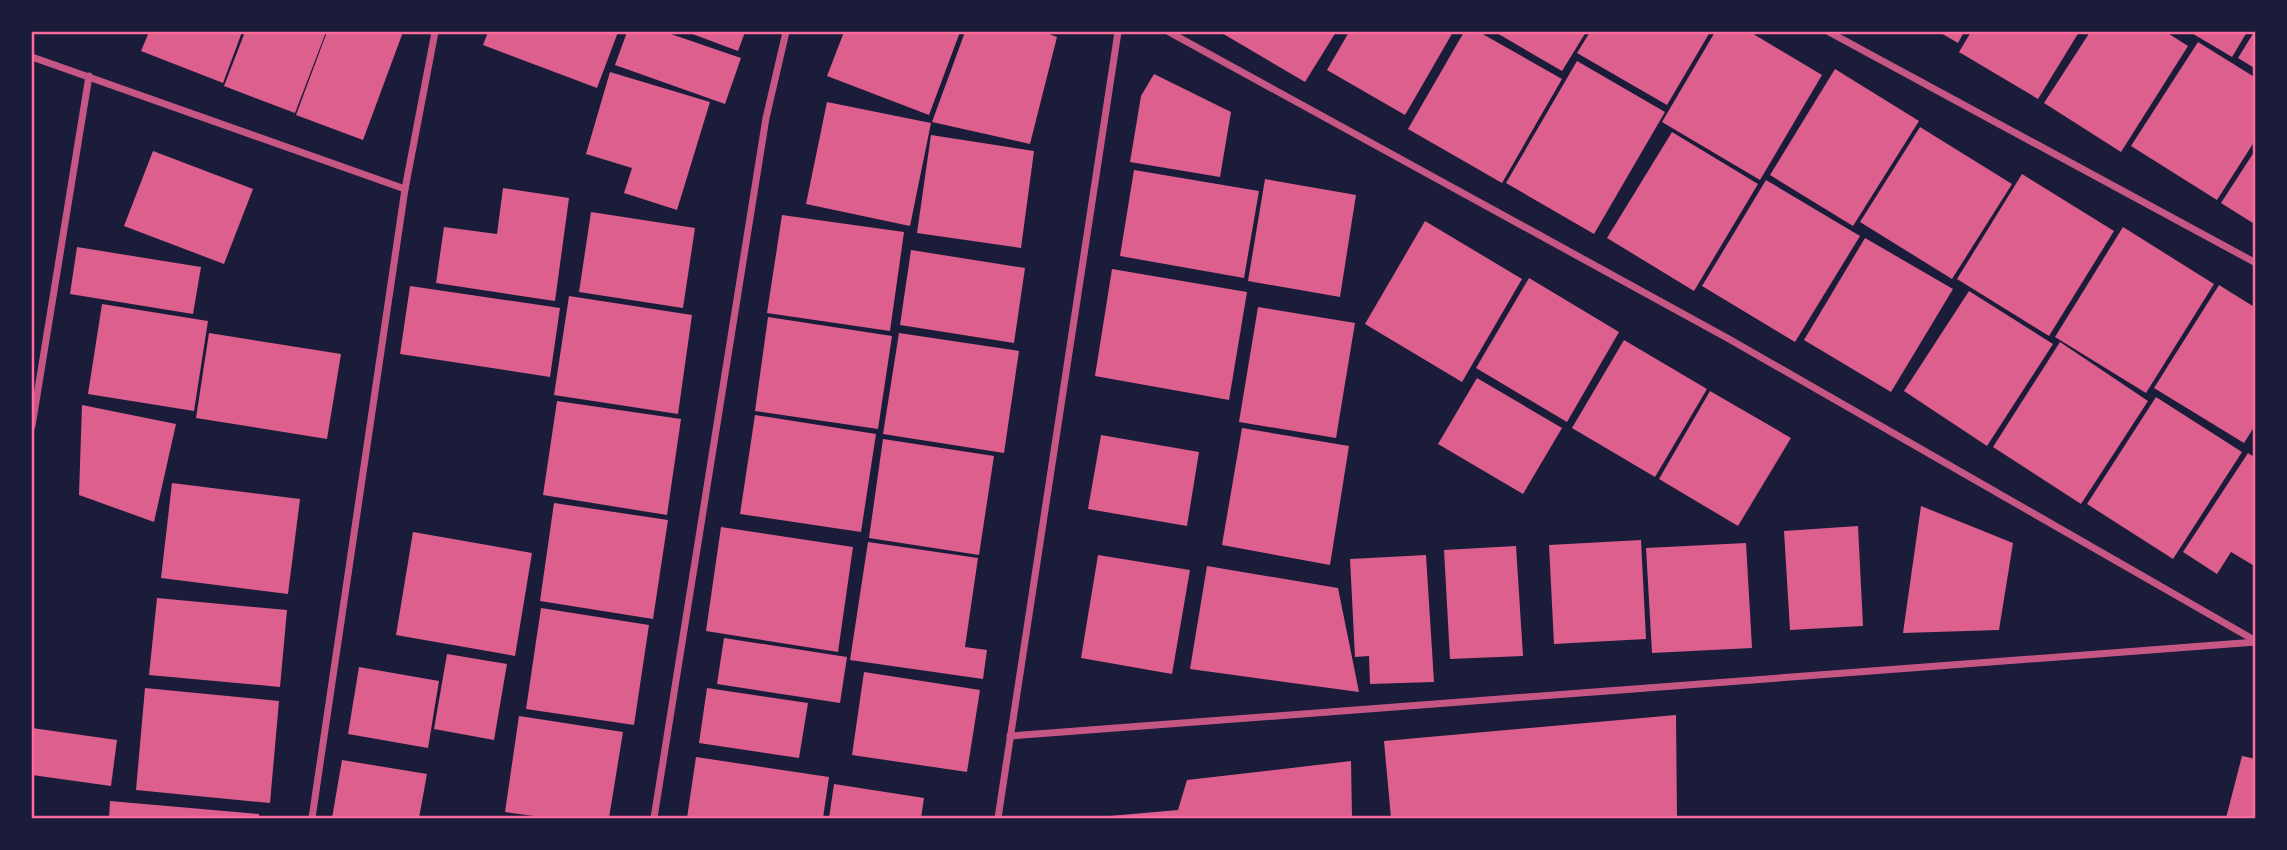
<svg xmlns="http://www.w3.org/2000/svg" width="2287" height="850" viewBox="0 0 2287 850" font-family="Roboto,sans-serif">
<style>
.building{fill:#dd5f8e}
.lines{fill:none;stroke-linecap:round;stroke-linejoin:round}
.minor{stroke:#c65784;stroke-width:7}
.neatline{fill:none;stroke:#ff6b9d;stroke-width:2.5}
</style>
<rect width="100%" height="100%" fill="#1b1b3a"/>
<g class="building">
<path d="M149 32H242L223 83 141 51Z"/>
<path d="M245 32H326L295 113 224 86Z"/>
<path d="M327 32H403L363 140 296 115Z"/>
<path d="M488 32H618L597 88 483 45Z"/>
<path d="M627 32H665L741 58 725 104 615 65Z"/>
<path d="M687 32H745L738 51Z"/>
<path d="M844 32H960L929 115 827 76Z"/>
<path d="M965 32H1044L1057 37 1030 144 932 122Z"/>
<path d="M1220 32H1336L1305 82Z"/>
<path d="M1349 32H1453L1405 115 1327 70Z"/>
<path d="M1464 32H1479L1562 79 1502 183 1408 129Z"/>
<path d="M1495 32H1586L1562 71Z"/>
<path d="M1590 32H1710L1667 105 1577 53Z"/>
<path d="M1715 32H1750L1822 75 1760 180 1662 122Z"/>
<path d="M1939 32H1964L1958 43Z"/>
<path d="M1971 32H2079L2038 99 1959 52Z"/>
<path d="M2090 32H2166L2188 46 2121 152 2044 103Z"/>
<path d="M2190 32H2247L2232 57Z"/>
<path d="M2254 32H2256V69L2238 58Z"/>
<path d="M2198 42 2256 78V139L2217 200 2131 146Z"/>
<path d="M1577 61 1665 112 1594 234 1506 183Z"/>
<path d="M1835 69 1919 121 1853 226 1770 175Z"/>
<path d="M610 72 710 102 677 210 624 193 632 168 586 154Z"/>
<path d="M1154 74 1231 112 1220 177 1130 162 1141 96Z"/>
<path d="M827 102 931 123 910 226 806 204Z"/>
<path d="M1920 127 2012 184 1952 279 1860 222Z"/>
<path d="M1672 132 1758 184 1694 291 1607 238Z"/>
<path d="M931 135 1034 151 1021 248 917 233Z"/>
<path d="M2256 149V225L2221 203Z"/>
<path d="M153 151 253 189 224 264 124 226Z"/>
<path d="M1134 170 1259 191 1244 278 1120 256Z"/>
<path d="M2022 174 2114 231 2049 336 1957 279Z"/>
<path d="M1265 179 1356 195 1340 297 1248 281Z"/>
<path d="M1766 180 1860 236 1795 342 1702 286Z"/>
<path d="M503 188 569 198 555 301 436 283 444 227 497 234Z"/>
<path d="M591 212 695 228 683 308 579 292Z"/>
<path d="M782 215 904 232 890 331 767 313Z"/>
<path d="M1425 221 1522 279 1462 382 1365 324Z"/>
<path d="M2123 227 2214 284 2146 393 2055 337Z"/>
<path d="M1865 238 1953 289 1891 392 1804 340Z"/>
<path d="M77 247 201 267 193 314 70 294Z"/>
<path d="M911 250 1025 268 1014 343 900 325Z"/>
<path d="M1112 269 1247 292 1229 400 1095 376Z"/>
<path d="M1529 278 1619 332 1567 422 1476 368Z"/>
<path d="M2219 285 2256 308V424L2244 443 2154 388Z"/>
<path d="M410 286 560 308 550 377 400 354Z"/>
<path d="M1969 291 2053 344 1987 446 1904 391Z"/>
<path d="M569 296 692 315 678 414 554 395Z"/>
<path d="M102 304 208 321 194 411 88 394Z"/>
<path d="M1258 307 1355 323 1336 438 1239 422Z"/>
<path d="M768 317 892 336 878 429 755 411Z"/>
<path d="M209 333 341 354 327 439 196 418Z"/>
<path d="M899 333 1019 351 1004 453 883 434Z"/>
<path d="M1624 340 1707 389 1655 477 1572 428Z"/>
<path d="M2060 342 2148 401 2081 504 1993 447Z"/>
<path d="M1477 378 1562 428 1523 494 1438 444Z"/>
<path d="M1710 391 1791 438 1738 526 1659 479Z"/>
<path d="M2156 397 2242 452 2173 559 2087 504Z"/>
<path d="M557 401 681 419 667 515 543 495Z"/>
<path d="M82 405 176 424 154 522 79 495Z"/>
<path d="M755 415 876 434 861 532 740 514Z"/>
<path d="M1242 428 1349 446 1330 565 1222 545Z"/>
<path d="M1101 435 1199 452 1187 526 1088 509Z"/>
<path d="M883 439 994 456 979 555 869 538Z"/>
<path d="M2248 453 2256 458V567L2231 552 2217 574 2183 552Z"/>
<path d="M172 483 300 499 288 594 161 578Z"/>
<path d="M554 503 668 520 653 619 540 601Z"/>
<path d="M1921 506 2013 543 1999 630 1903 633Z"/>
<path d="M1858 526 1863 626 1790 630 1784 531Z"/>
<path d="M721 527 853 547 838 652 706 631Z"/>
<path d="M413 532 532 553 515 656 396 635Z"/>
<path d="M1641 540 1646 639 1554 644 1549 545Z"/>
<path d="M868 542 978 558 965 647 987 650 983 679 850 660Z"/>
<path d="M1746 543 1752 648 1652 653 1646 548Z"/>
<path d="M1516 546 1523 656 1450 659 1444 550Z"/>
<path d="M1098 555 1190 570 1172 674 1081 658Z"/>
<path d="M1426 555 1434 682 1370 684 1369 656 1355 657 1350 559Z"/>
<path d="M1207 566 1338 588 1359 692 1190 669Z"/>
<path d="M157 598 287 610 280 687 149 675Z"/>
<path d="M541 608 649 625 634 725 526 709Z"/>
<path d="M724 638 847 657 840 703 717 684Z"/>
<path d="M447 654 507 664 494 740 434 729Z"/>
<path d="M359 667 439 681 428 748 348 734Z"/>
<path d="M864 672 980 690 967 772 852 755Z"/>
<path d="M145 688 279 701 270 803 136 790Z"/>
<path d="M707 688 808 703 799 758 699 743Z"/>
<path d="M1676 715 1677 818H1391L1384 741Z"/>
<path d="M519 716 623 732 609 818H549L505 812Z"/>
<path d="M32 728 117 740 111 786 32 775Z"/>
<path d="M2242 756 2256 759V818H2226Z"/>
<path d="M696 757 829 777 823 818H687Z"/>
<path d="M342 760 427 774 419 818H332Z"/>
<path d="M1351 761 1352 818H1087L1178 810 1187 780Z"/>
<path d="M834 784 924 798 921 818H829Z"/>
<path d="M110 801 259 814V818H109Z"/>
</g>
<g class="lines">
<g class="minor">
<path d="M1169 32 1729 339 2256 641"/>
<path d="M1829 32 2256 263"/>
<path d="M32 57 405 189"/>
<path d="M32 426 89 76"/>
<path d="M1010 736 2256 642"/>
<path d="M312 818 405 189 435 32"/>
<path d="M654 818 766 118 786 32"/>
<path d="M998 818 1118 32"/>
</g>
</g>
<rect width="2287" height="850" fill="none" stroke="#1b1b3a" stroke-width="66"/>
<rect x="33" y="33" width="2221" height="784" class="neatline"/>
</svg>
